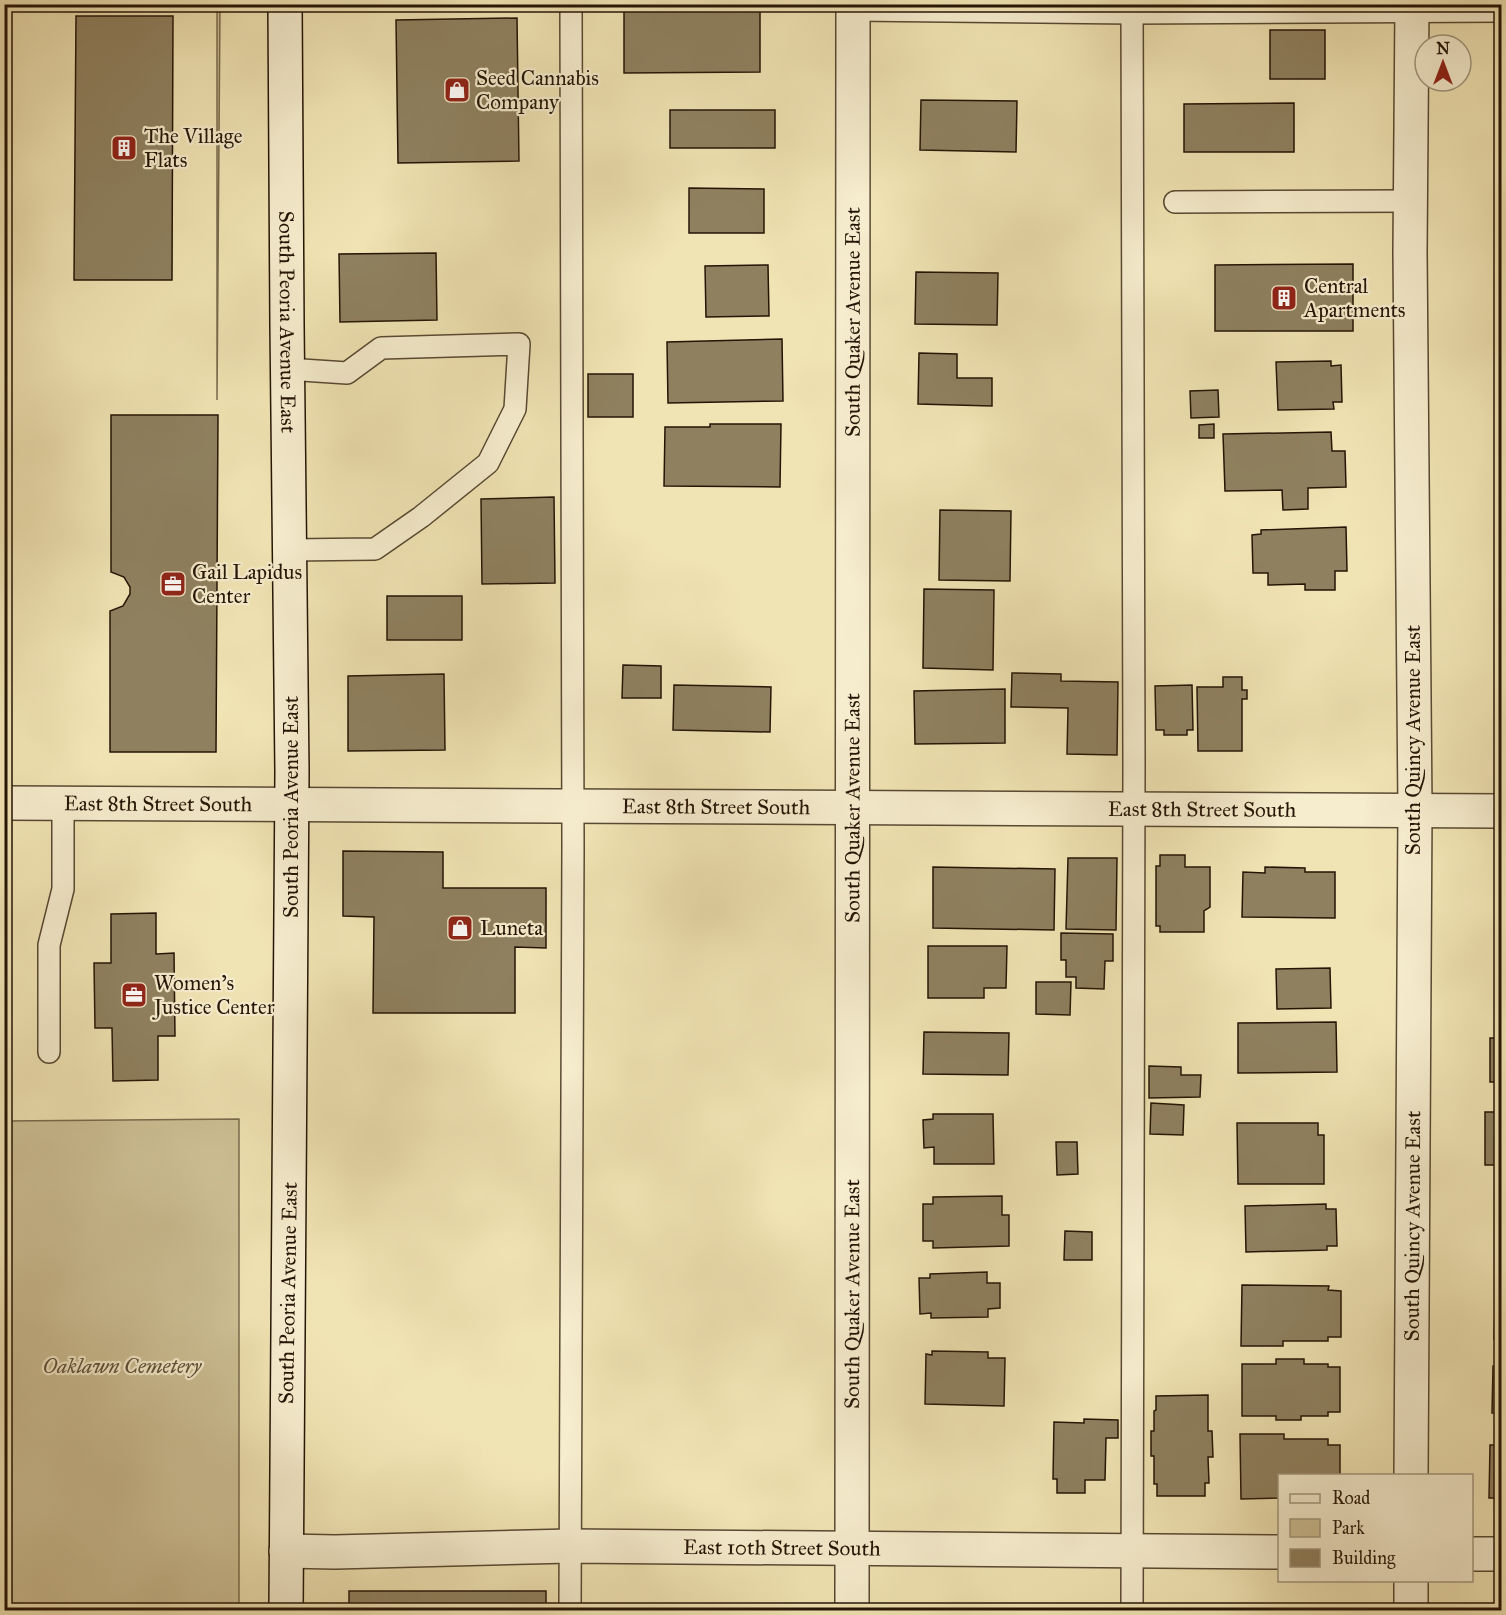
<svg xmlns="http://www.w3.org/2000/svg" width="1506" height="1615" viewBox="0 0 1506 1615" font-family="'IM FELL Great Primer',serif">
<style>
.green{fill:#cec196;stroke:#7a6b4e;stroke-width:1.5}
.building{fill:#8f8160;stroke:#251506;stroke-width:1.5}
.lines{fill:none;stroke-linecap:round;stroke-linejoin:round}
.service-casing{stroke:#584932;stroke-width:24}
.minor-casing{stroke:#584932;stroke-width:36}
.secondary-casing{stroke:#251506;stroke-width:36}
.service{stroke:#f6edce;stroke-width:21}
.minor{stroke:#f6edce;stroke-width:33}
.secondary{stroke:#f6edce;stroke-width:33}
.labels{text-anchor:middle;stroke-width:4.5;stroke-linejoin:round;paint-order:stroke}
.poi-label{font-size:21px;fill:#251506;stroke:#f6edce;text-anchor:start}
.street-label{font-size:21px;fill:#251506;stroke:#f6edce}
.park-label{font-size:21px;font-style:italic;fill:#605138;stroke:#f6edce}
</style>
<rect width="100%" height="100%" fill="#f1e4b4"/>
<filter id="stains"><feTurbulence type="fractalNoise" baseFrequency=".00333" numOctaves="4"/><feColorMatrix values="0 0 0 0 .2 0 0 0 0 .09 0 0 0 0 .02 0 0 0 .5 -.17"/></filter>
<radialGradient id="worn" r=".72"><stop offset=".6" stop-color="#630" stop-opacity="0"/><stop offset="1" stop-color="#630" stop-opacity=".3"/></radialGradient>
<g class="green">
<path d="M217 5H220L217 400Z"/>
<path d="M239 1119V1610H5V1121Z"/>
</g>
<g class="building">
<path d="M760 10V72L624 73V11Z"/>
<path d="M76 16H173L172 280H74Z"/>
<path d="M517 18 519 161 398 163 396 20Z"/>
<rect x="1270" y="30" width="55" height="49"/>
<path d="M921 100 1017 101 1016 152 920 150Z"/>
<path d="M1294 103V152H1184V104Z"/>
<rect x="670" y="110" width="105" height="38"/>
<path d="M689 188 764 189V233H689Z"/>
<path d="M436 253 437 320 340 322 339 254Z"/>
<path d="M1353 264V331H1215V265Z"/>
<path d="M768 265 769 316 706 317 705 266Z"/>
<path d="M916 272 998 273 997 325 915 324Z"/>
<path d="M1499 323H1502V407H1500Z"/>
<path d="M782 339 783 401 668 403 667 342Z"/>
<path d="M919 353 957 354V378H992V406L918 404Z"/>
<path d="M1331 361V366L1341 365 1342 402H1333L1334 409 1278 410 1276 362Z"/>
<rect x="588" y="374" width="45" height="43"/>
<path d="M1218 390 1219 417 1191 418 1190 391Z"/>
<path d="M111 415H218L216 752H110V611L123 606 130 594V587L124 577 111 572Z"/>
<rect x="1498" y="422" width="4" height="58"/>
<path d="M710 424H781L780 487 664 486 665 427H710Z"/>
<path d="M1214 424V438H1199V425Z"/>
<path d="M1331 432 1332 451H1345L1346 487 1308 488V509L1283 510 1282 490 1225 491 1223 434Z"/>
<path d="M554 497 555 583 482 584 481 499Z"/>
<path d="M940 510 1011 511 1010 581 939 580Z"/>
<path d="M1346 527 1347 571H1335V590H1305V584L1268 585V573H1253L1252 535 1261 534V530Z"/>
<path d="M924 589 994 590 993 670 923 668Z"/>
<rect x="387" y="596" width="75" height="44"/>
<path d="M1502 615V721H1499Z"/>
<path d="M623 665 661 666V698H622Z"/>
<path d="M1012 673 1061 674V681L1118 682 1117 755 1067 754 1068 708 1011 707Z"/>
<path d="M444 674 445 750 348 751V676Z"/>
<path d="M1223 677H1242V690H1247V699H1242V751H1198L1197 687H1223Z"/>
<path d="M674 685 771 687 770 732 673 730Z"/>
<path d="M1192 685 1193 730H1187V735H1164V730H1156L1155 686Z"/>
<path d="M1005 689V743L915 744 914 691Z"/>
<path d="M343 851 443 852V888H546V948L515 947V1013H373L374 917 343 916Z"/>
<path d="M1160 855H1185V867H1210V907L1204 911V932H1160V926H1156V866H1160Z"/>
<path d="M1068 858H1117L1116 930 1066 929Z"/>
<path d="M933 867 1055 869 1054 930 933 928Z"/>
<path d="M1265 867 1305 868V872H1335V918L1242 917 1243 872 1265 873Z"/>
<path d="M156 913V954L174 953 175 1036H158V1080L113 1081 112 1028H95L94 963H111V914Z"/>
<path d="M1061 933 1113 934V961H1105L1104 989 1076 988V977H1066V960H1061Z"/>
<path d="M928 946H1007L1006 988H984V998H928Z"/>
<path d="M1330 968 1331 1008 1277 1009 1276 969Z"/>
<path d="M1036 982H1071L1070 1015 1036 1014Z"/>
<path d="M1336 1022 1337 1072 1238 1073V1023Z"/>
<path d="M924 1032 1009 1033 1008 1075 923 1074Z"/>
<rect x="1490" y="1038" width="12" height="44"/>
<path d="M1149 1066 1181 1067V1075H1201L1200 1097 1149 1098Z"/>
<path d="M1151 1103 1184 1105 1183 1135 1150 1134Z"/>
<rect x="1485" y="1112" width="17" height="53"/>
<path d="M933 1114H993L994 1164H934V1147L924 1148 923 1120 933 1119Z"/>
<path d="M1237 1123H1318V1135H1324V1184H1238Z"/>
<path d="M1056 1142H1077L1078 1174 1057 1175Z"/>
<path d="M1499 1193H1502V1242H1497Z"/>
<path d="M1002 1196V1215H1009V1246L933 1248V1241H923V1204H933V1197Z"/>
<path d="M1326 1204V1209H1336L1337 1246H1327V1250L1246 1252 1245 1206Z"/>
<path d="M1065 1231 1092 1232V1260H1064Z"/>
<path d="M987 1272V1283H1000V1308L988 1309V1317L931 1318V1313L920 1314 919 1278H930V1274Z"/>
<path d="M1496 1277H1502V1339H1494Z"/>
<path d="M1242 1285 1329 1286 1328 1290 1341 1291V1337H1328V1341H1283V1346H1241Z"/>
<path d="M932 1351 988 1352V1358H1005L1004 1406 925 1404 926 1354 932 1355Z"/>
<path d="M1276 1359H1304V1364H1328V1367H1340V1412H1328V1416H1301V1420H1276V1416H1242V1364H1276Z"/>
<path d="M1493 1366H1502V1413H1492Z"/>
<path d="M1208 1395V1431H1212L1213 1457H1208L1209 1483H1205V1496H1157V1484H1154V1456H1151V1431H1154V1411L1156 1410V1396Z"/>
<path d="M1084 1419 1118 1420V1438H1106L1105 1480H1085V1493H1057V1479H1053L1054 1422 1084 1423Z"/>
<path d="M1240 1434H1284V1439H1328V1445H1340V1476H1280V1498L1241 1499Z"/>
<path d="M1490 1445H1502V1498H1489Z"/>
<rect x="349" y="1591" width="197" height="19"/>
<path d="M1264 1604 1333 1605V1610H1264Z"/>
<path d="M1117 1605 1118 1610H1064V1606Z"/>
<path d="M984 1607V1610H924V1608Z"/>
</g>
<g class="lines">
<g class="service-casing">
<g id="service">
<path d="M1132 4 1134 764 1132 1610"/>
<path d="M853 10 1132 13 1502 11"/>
<path d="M1175 202 1410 201"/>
<path d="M287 369 347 373 381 348 519 344 515 409 488 463 421 517 375 549 290 550"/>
<path d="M49 1052V945L63 889V803"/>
<path d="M570 1610 573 847 571 4"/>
</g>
</g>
<g class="minor-casing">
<g id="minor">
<path id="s1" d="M4 803 1502 811"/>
<path id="s2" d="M1411 1476 1415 809 1410 252 1412 4"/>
<path id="s3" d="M286 1551 335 1552 570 1546 1280 1552"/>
<path d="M1472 1554H1502"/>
<path id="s4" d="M852 1610 853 4"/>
<path d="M1411 1610V1580"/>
</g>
</g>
<g class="secondary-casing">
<g id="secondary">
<path id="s5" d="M285 4 287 325 292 772 286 1610"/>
</g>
</g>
<use href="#service" class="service"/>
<use href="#minor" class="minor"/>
<use href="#secondary" class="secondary"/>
</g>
<defs>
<g id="shop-square" transform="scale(1.35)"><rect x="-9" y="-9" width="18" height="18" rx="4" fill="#8f2418" stroke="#f6edce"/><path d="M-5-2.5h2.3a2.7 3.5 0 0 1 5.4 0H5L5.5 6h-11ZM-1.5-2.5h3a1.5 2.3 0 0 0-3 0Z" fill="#fff"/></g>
<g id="building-square" transform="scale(1.35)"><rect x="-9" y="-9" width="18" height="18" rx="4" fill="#8f2418" stroke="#f6edce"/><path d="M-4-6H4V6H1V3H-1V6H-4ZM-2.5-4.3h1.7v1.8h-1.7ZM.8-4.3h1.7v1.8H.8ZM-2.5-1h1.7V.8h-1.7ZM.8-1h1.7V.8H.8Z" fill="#fff"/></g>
<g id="office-square" transform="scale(1.35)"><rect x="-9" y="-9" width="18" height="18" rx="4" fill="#8f2418" stroke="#f6edce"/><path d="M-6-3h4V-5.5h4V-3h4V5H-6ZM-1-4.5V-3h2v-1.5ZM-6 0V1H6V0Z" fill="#fff"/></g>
</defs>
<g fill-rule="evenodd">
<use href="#shop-square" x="457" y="90"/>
<use href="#building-square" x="124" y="148"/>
<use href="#building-square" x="1284" y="298"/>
<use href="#office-square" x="173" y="584"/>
<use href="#shop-square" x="460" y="928"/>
<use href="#office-square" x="134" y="995"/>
</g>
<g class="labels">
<g class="poi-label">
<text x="476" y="85">Seed Cannabis<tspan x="476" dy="24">Company</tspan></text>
<text x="144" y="143">The Village<tspan x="144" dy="24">Flats</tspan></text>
<text x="1304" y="293">Central<tspan x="1304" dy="24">Apartments</tspan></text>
<text x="192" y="579">Gail Lapidus<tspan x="192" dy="24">Center</tspan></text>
<text x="480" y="935">Luneta</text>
<text x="154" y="990">Women's<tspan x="154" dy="24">Justice Center</tspan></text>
</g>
<g class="street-label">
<text dy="7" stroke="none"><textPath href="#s5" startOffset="318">South Peoria Avenue East</textPath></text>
<text dy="7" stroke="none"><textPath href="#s4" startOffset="1288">South Quaker Avenue East</textPath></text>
<text transform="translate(1413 740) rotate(-90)" y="7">South Quincy Avenue East</text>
<text dy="7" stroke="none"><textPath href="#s1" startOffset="154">East 8th Street South</textPath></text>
<text dy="7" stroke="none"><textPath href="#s1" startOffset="712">East 8th Street South</textPath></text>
<text transform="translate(291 807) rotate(-90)" y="7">South Peoria Avenue East</text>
<text dy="7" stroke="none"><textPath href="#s4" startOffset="802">South Quaker Avenue East</textPath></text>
<text dy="7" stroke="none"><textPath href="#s1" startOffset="1198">East 8th Street South</textPath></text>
<text dy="7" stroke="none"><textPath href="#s2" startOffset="250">South Quincy Avenue East</textPath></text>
<text transform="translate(288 1293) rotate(-89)" y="7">South Peoria Avenue East</text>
<text dy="7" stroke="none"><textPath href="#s4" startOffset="316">South Quaker Avenue East</textPath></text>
<text dy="7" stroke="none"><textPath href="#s3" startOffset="496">East 10th Street South</textPath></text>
</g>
<g class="park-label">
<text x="122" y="1373">Oaklawn Cemetery</text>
</g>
</g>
<rect width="1506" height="1615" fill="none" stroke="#f1e4b4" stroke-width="24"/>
<rect x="6" y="6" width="1494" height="1603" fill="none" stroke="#251506" stroke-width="3"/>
<rect x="12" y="12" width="1482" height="1591" fill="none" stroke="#251506" stroke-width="1.5"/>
<rect x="1278" y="1474" width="195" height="108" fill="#f6edce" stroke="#a2977e" stroke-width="1.5"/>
<rect x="1290" y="1494" width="30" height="9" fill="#f6edce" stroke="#a2977e" stroke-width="1.5"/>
<text x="1332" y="1504" font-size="18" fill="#251506">Road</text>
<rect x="1290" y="1519" width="30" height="18" fill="#cec196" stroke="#a2977e" stroke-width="1.5"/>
<text x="1332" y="1534" font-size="18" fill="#251506">Park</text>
<rect x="1290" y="1549" width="30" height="18" fill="#8f8160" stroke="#a2977e" stroke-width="1.5"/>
<text x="1332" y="1564" font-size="18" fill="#251506">Building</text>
<g transform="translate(1443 63)"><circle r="28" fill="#f6edce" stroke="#a2977e" stroke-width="1.5"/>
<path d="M0-4.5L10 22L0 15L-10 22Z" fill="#8f2418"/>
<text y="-9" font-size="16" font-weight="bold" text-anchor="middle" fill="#251506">N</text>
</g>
<rect width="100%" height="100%" filter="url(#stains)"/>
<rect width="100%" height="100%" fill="url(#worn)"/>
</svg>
